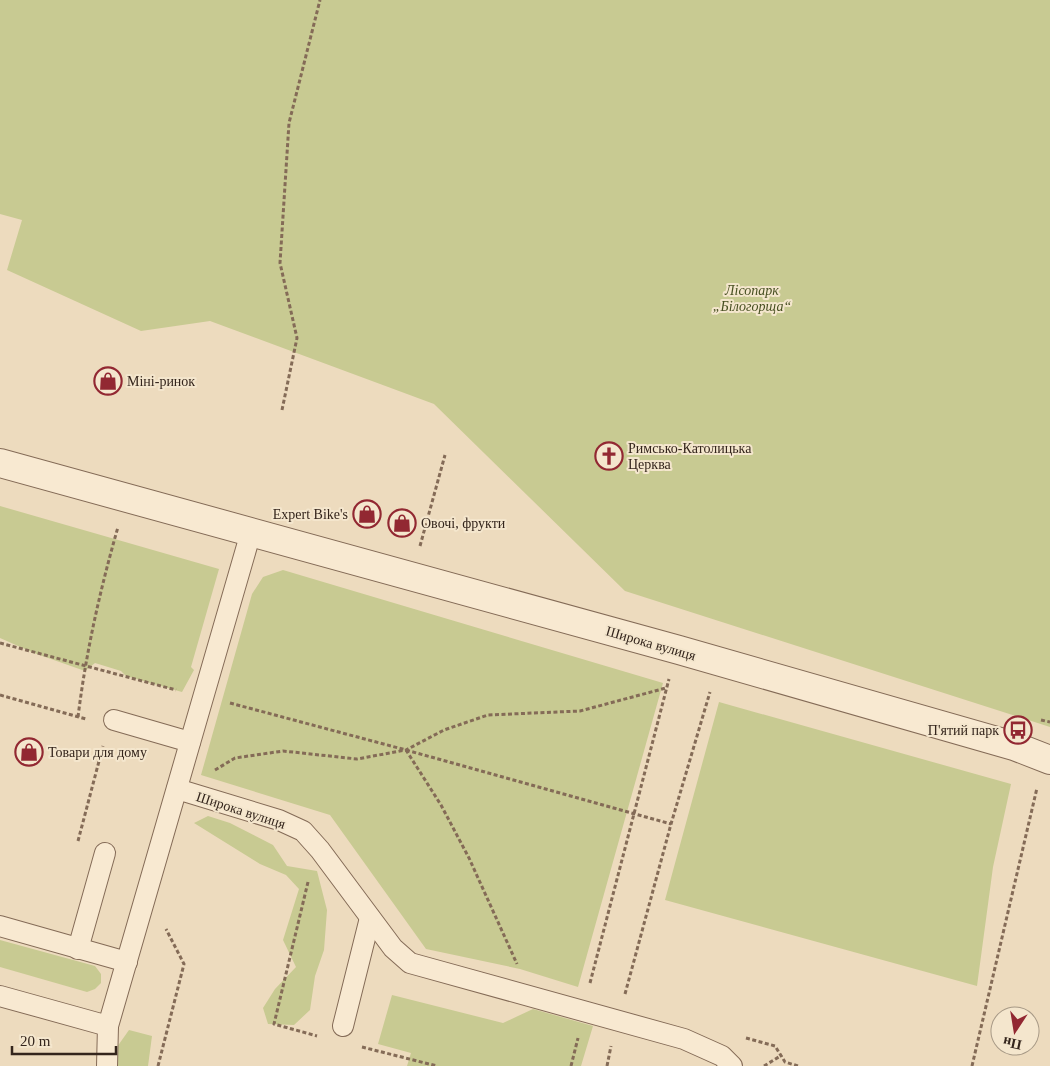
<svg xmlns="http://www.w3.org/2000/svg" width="1050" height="1066" viewBox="0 0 1050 1066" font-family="Georgia,serif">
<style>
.green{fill:#c8ca92}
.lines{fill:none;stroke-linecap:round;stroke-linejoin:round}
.service-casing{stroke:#846b57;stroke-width:22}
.tertiary-casing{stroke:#846b57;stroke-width:30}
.path{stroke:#846b57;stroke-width:3;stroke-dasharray:4 2.5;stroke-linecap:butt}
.service{stroke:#f8e9d1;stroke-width:20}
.tertiary{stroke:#f8e9d1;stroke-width:28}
.labels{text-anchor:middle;stroke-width:4;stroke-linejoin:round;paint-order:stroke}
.park-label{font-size:14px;font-style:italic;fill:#485022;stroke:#f4e6cd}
.poi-label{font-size:14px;fill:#34251c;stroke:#f4e6cd;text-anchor:start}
.street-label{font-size:14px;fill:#34251c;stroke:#f4e6cd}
</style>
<rect width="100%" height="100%" fill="#eddbbe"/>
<g class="green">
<path d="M0 0H1050V727L625 591 434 404 210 321 141 331 7 270 22 220 0 214Z"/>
<path d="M0 506 219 569 191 667 194 670 182 692 126 676 121 671 95 663 85 671 34 653 0 638Z"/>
<path d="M283 570 663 683 578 987 520 969 426 949 330 815 201 775 252 594 263 577Z"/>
<path d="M719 702 1011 784 993 867 977 986 665 900Z"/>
<path d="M208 816 230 823 273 845 287 866 317 871 327 910 324 950 315 976 310 1010 294 1025 268 1024 263 1008 275 989 296 967 283 940 299 889 286 875 260 864 194 823Z"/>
<path d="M0 940 95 966 101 974V983L95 989 87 992 0 967Z"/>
<path d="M392 995 503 1023 533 1009 593 1026 581 1066H407L411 1053 378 1044Z"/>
<path d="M129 1030 152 1036 148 1066H115L117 1047Z"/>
</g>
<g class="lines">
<g class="service-casing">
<g id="service">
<path d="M114 720 190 742"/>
<path d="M177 789 279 820 303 831 320 850 393 948 410 963 684 1039 722 1056 732 1066"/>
<path d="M0 926 127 962"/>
<path d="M78 949 105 853"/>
<path d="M0 996 108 1026"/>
<path d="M343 1026 370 918"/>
<path d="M107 1066 108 1026 251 532"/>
</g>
</g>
<g class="tertiary-casing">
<path id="tertiary" d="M0 463 679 650 1014 746 1050 760"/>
</g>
<g class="path">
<path d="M282 410 297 338 280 263 289 123 320 0"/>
<path d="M420 546 445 455"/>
<path d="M0 643 176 690"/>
<path d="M0 695 86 719"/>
<path d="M230 703 406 750 441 805 469 858 517 964"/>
<path d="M78 717C86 652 100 590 118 527"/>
<path d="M1041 720 1050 722"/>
<path d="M406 750 671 824"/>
<path d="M215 770 235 758 283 751 357 759 406 750 444 730 488 715 580 711 666 688"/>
<path d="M78 841 103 746"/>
<path d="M308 882 274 1024 317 1036"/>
<path d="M590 983 669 679"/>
<path d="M625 994 671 824 710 692"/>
<path d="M746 1038 775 1046 785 1062 798 1066"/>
<path d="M362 1047 437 1066"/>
<path d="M158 1066 184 964 166 929"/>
<path d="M571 1066 578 1038"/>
<path d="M607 1066 611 1046"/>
<path d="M764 1066 782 1055"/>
<path d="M972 1066 1037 788"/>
</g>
<use href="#service" class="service"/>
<use href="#tertiary" class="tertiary"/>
</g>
<defs>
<g id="shop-ring" transform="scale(1.4375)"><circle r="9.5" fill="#f4e6cd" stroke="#922832" stroke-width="1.5"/><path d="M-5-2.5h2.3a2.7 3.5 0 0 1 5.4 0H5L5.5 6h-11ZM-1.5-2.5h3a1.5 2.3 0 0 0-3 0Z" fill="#922832"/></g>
<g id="church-ring" transform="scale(1.4375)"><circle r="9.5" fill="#f4e6cd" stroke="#922832" stroke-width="1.5"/><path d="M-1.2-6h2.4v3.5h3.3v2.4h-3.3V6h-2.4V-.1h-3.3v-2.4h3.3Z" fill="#922832"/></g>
<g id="bus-ring" transform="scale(1.4375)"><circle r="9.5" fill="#f4e6cd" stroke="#922832" stroke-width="1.5"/><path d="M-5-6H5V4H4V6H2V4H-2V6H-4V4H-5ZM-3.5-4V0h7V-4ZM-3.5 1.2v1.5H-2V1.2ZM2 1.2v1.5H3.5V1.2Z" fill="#922832"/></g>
</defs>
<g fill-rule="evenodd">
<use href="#shop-ring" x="108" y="381"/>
<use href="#church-ring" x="609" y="456"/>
<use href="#shop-ring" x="367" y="514"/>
<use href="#shop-ring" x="402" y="523"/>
<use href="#bus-ring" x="1018" y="730"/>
<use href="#shop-ring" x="29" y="752"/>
</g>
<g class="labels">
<g class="park-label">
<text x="752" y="295">Лісопарк<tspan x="752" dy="16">„Білогорща“</tspan></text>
</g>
<g class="poi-label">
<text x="127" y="386">Міні-ринок</text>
<text x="628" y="453">Римсько-Католицька<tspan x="628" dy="16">Церква</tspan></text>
<text x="348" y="519" text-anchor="end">Expert Bike's</text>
<text x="421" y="528">Овочі, фрукти</text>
<text x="999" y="735" text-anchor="end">П'ятий парк</text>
<text x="48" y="757">Товари для дому</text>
</g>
<g class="street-label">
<text transform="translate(651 643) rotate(16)" y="5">Широка вулиця</text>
<text transform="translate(241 810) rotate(18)" y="5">Широка вулиця</text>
</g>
</g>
<g transform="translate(1015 1031) rotate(192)"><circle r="24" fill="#f4e6cd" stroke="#a79986"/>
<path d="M0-4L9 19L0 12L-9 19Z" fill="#922832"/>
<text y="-8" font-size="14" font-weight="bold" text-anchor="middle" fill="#34251c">Пн</text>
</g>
<path d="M12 1046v8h104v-8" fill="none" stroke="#34251c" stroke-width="2.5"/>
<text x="20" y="1046" font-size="15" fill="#34251c" stroke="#f4e6cd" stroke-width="4" paint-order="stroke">20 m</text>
</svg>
